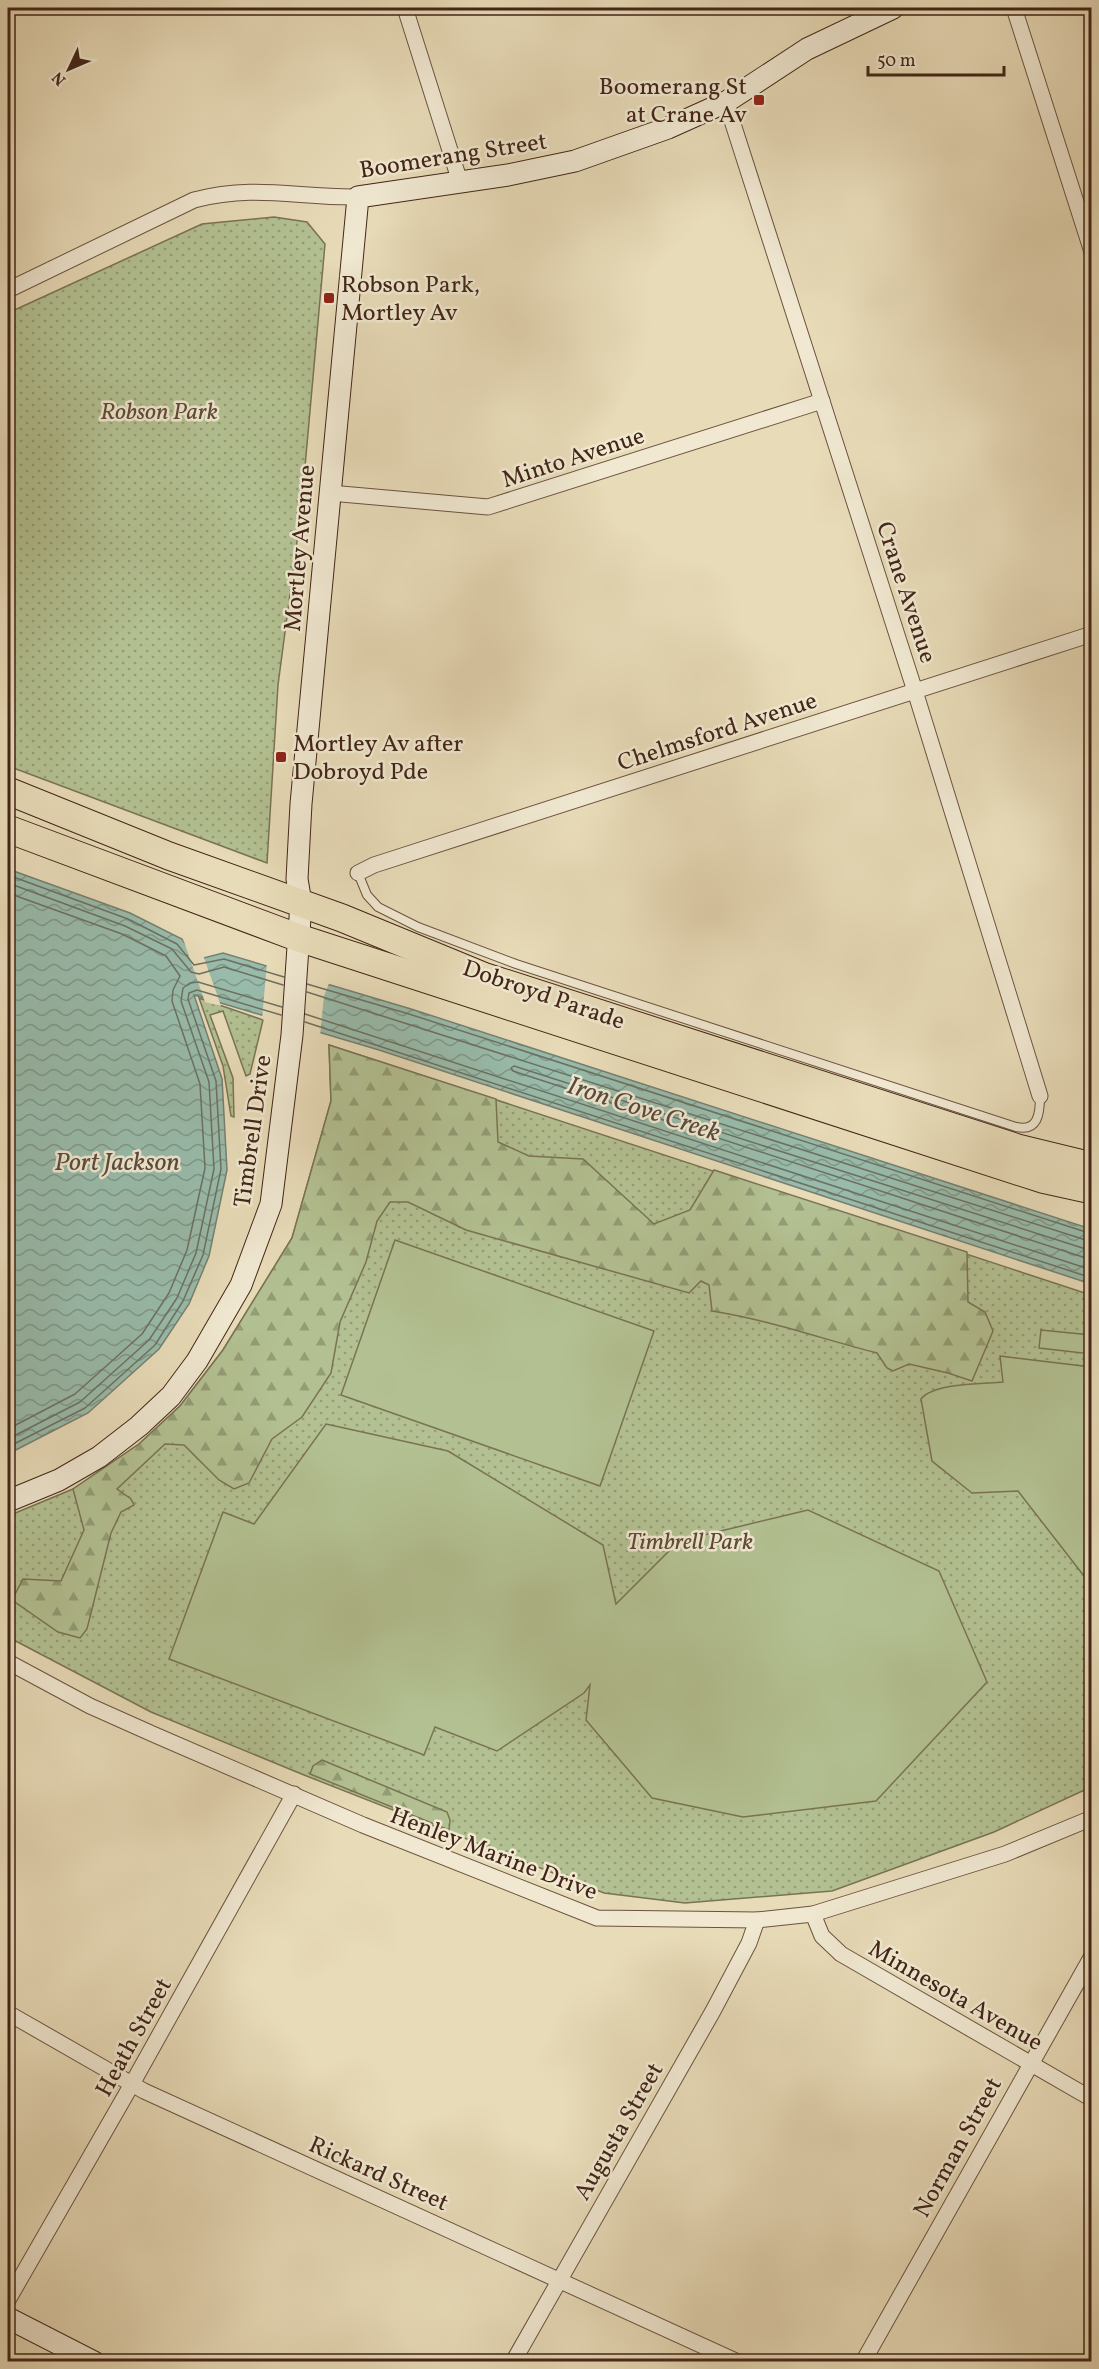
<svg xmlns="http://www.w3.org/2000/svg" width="1099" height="2369" viewBox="0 0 1099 2369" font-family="Vollkorn,serif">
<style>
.grass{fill:url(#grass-dots);stroke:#7a7354;stroke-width:1.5}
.forest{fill:url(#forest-firs);stroke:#7a7354;stroke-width:1.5}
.pitch{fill:#b3c192;stroke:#7a7354;stroke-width:1.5}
.water{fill:url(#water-waves);stroke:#767f70;stroke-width:1.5}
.pier{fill:#e8dbb8}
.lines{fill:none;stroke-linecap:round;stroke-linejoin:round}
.shore{stroke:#6d7061;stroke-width:1.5}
.lane-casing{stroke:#6c523f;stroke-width:10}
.street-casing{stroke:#6c523f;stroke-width:17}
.secondary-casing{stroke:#422517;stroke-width:23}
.highway-casing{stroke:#422517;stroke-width:29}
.lane{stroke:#f0e8d1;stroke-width:8}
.street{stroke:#f0e8d1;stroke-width:15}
.secondary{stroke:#f0e8d1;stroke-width:21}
.highway{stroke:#e8dbb8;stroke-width:27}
.poi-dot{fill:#8f2418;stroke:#f0e8d1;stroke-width:2}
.labels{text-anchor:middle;stroke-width:5;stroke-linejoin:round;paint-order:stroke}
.poi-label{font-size:24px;fill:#422517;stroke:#f0e8d1;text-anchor:start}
.street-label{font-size:24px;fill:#422517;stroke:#f0e8d1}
.park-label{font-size:24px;font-style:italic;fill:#5e4c36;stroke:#f0e8d1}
.water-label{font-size:26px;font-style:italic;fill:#584a3c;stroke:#f0e8d1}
</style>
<defs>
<pattern id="grass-dots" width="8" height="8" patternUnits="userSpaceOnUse" patternTransform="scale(1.5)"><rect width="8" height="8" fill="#b3c192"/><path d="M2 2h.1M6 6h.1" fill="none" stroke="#939d76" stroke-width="1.8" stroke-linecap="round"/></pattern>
<pattern id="forest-firs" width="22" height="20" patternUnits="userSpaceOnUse" patternTransform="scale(1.5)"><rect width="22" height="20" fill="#b3c192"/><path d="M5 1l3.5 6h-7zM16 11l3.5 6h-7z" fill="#939d76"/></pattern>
<pattern id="water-waves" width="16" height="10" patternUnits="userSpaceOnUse" patternTransform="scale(1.5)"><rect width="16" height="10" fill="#98bbab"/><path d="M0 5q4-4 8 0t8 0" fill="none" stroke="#7e988a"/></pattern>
</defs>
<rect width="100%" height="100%" fill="#e8dbb8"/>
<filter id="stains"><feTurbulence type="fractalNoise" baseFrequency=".00333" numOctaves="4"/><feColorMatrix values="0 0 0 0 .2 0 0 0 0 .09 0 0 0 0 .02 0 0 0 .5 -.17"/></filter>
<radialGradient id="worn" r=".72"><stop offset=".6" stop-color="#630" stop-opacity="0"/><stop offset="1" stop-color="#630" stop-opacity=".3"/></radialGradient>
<g class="grass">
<path d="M274 217 307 222 325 244 301 511 278 685 267 863 8 766V313L202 224Z"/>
<path d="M199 998 263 1020 250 1074 246 1076 223 1011 210 1015 233 1078 234 1117 231 1116 223 1066Z"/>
<path d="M329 1045 1091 1295V1787L994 1832 832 1891 685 1903 604 1893 304 1775 151 1712 8 1637V1516L73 1489 139 1444 180 1406 223 1350 292 1238 331 1101Z"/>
</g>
<g class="forest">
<path d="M329 1045 496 1099 498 1142 529 1156 583 1159 654 1224 690 1210 714 1170 967 1252 968 1302 985 1312 993 1331 972 1381 948 1373 909 1364 893 1371 887 1368 877 1353C822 1339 769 1320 712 1311L709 1285 701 1281 689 1293 466 1230 408 1202H390L377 1221 366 1262 340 1322 331 1373 302 1417 272 1439 249 1483 234 1489 219 1480 184 1445 165 1444 117 1489 131 1499 134 1505 121 1512 111 1533 87 1629 80 1638 58 1632 12 1600 23 1579 61 1581 84 1530 73 1489 139 1444 180 1406 223 1350 292 1238 331 1101Z"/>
<path d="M322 1760 447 1812 450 1820 449 1830 310 1774 313 1766Z"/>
</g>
<g class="pitch">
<path d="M395 1240 654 1331 600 1486 341 1395Z"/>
<path d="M1041 1330 1091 1335V1354L1039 1348Z"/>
<path d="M1000 1356 1091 1367V1585L1018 1491 972 1493 932 1461 921 1399C934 1383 981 1384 1003 1382Z"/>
<path d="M326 1424 448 1451 603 1545 616 1604 679 1541 808 1510 939 1571 987 1682 876 1801 743 1817 652 1798 586 1720 590 1685 584 1693 497 1751 435 1727 424 1755 169 1659 223 1512 254 1524Z"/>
</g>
<path class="water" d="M8 869 130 913 182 939 196 960 223 953 411 1009 1091 1229V1284L379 1050 194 995 222 1079 227 1170 209 1256 189 1304 159 1349 88 1413 8 1454Z"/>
<g class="pier">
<path d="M182 936 198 957 203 955 221 1006 205 1002Z"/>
<path d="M267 963 330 981 324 996 320 1036 262 1019Z"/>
</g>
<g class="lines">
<g class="shore">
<path d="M8 875 128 919 177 944 194 965 224 959 284 977"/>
<path d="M8 883 125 926 172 949 191 972 199 974 224 967 283 985"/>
<path d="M8 893 122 934 166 956 180 976 173 990 172 1001 200 1084 205 1168 187 1250 169 1293 142 1334 75 1394 8 1429"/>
<path d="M307 984 409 1014 1092 1234"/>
<path d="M307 992 1092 1242"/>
<path d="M305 1014 1092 1270"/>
<path d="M305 1022 1092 1278"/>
<path d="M1092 1251 514 1066 511 1068 513 1071 1092 1260"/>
<path d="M8 1439 80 1402 149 1340 177 1298 196 1253 214 1169 209 1082 181 1001 183 988 190 983 198 982 282 1007"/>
<path d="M8 1447 85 1408 155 1345 183 1301 203 1255 221 1169 216 1081 188 999 189 993 197 990 281 1015"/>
</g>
<g class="lane-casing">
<path id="lane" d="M358 873 367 895 378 907 418 927 516 964 1016 1127C1038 1132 1040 1114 1040 1096"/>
</g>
<g class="street-casing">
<g id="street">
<path d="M405 8 460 182"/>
<path d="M1014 8 1092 252"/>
<path d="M726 102 915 691 1040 1096"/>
<path d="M8 290 194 200C256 184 297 198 358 197"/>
<path d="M330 493 488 507 822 401"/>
<path d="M358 873 374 865 1092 634"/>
<path d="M8 1662 90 1706 155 1735 363 1825 597 1918 757 1920 813 1914 1005 1854 1092 1818"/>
<path d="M813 1914 822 1936 841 1954 1092 2099"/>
<path d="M8 2013 144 2091 738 2362"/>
<path d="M8 2300 132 2084 294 1794"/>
<path d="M513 2362 713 2011 749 1943 757 1920"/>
<path d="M863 2362 1092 1956"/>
</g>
</g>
<g class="secondary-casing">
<g id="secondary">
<path d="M8 1501 59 1480 99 1457 139 1426 171 1396 197 1361 241 1285 271 1204 292 1035 301 903 297 879 301 804 358 197 508 175 575 161 668 128 726 102 807 49 893 8"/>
<path d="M8 2318 94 2362"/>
</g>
</g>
<g class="highway-casing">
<g id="highway">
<path d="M8 791 169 856 342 918 483 976 1018 1148 1092 1166"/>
<path d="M8 829 299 938 1042 1179 1092 1190"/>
</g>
</g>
<use href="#lane" class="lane"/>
<use href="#street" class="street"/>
<use href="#secondary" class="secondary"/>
<use href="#highway" class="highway"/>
</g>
<g class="poi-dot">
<rect x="753" y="94" width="12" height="12" rx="3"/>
<rect x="323" y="292" width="12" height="12" rx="3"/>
<rect x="275" y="751" width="12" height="12" rx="3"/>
</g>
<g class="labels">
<g class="poi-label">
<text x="747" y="94" text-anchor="end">Boomerang St<tspan x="747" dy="28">at Crane Av</tspan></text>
<text x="341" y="292">Robson Park,<tspan x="341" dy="28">Mortley Av</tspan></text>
<text x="293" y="751">Mortley Av after<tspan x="293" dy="28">Dobroyd Pde</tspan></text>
</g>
<g class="street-label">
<text transform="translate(453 155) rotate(-9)" y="8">Boomerang Street</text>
<text transform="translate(573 457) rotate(-18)" y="8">Minto Avenue</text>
<text transform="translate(299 548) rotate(-85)" y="8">Mortley Avenue</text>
<text transform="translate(907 592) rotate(72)" y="8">Crane Avenue</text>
<text transform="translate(717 731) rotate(-18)" y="8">Chelmsford Avenue</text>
<text transform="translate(544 994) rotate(19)" y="8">Dobroyd Parade</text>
<text transform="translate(252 1131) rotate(-82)" y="8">Timbrell Drive</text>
<text transform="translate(494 1853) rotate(21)" y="8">Henley Marine Drive</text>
<text transform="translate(956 1995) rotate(30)" y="8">Minnesota Avenue</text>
<text transform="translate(133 2037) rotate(-61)" y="8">Heath Street</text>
<text transform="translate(618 2131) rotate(-60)" y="8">Augusta Street</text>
<text transform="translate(957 2147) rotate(-61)" y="8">Norman Street</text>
<text transform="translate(379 2173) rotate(24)" y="8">Rickard Street</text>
</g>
<g class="park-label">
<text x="159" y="419">Robson Park</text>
<text x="690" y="1549">Timbrell Park</text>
</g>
<g class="water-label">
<text transform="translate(644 1108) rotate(18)" y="9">Iron Cove Creek</text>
<text x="117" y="1170">Port Jackson</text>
</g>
</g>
<rect width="1099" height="2369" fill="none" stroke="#e8dbb8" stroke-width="30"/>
<rect x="9" y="9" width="1081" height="2351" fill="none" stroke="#422517" stroke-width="3"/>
<rect x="15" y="15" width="1069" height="2339" fill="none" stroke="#422517" stroke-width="1.5"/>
<g transform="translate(69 69) rotate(226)" stroke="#f0e8d1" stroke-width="4.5" paint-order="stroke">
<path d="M0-4.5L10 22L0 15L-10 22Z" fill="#422517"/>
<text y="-9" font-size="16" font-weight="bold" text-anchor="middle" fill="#422517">N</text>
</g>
<path d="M868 66v9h136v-9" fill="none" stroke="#422517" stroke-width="3"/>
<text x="877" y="66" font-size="18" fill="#422517" stroke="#f0e8d1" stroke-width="4.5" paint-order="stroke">50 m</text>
<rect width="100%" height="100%" filter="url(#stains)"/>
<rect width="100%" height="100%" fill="url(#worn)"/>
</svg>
